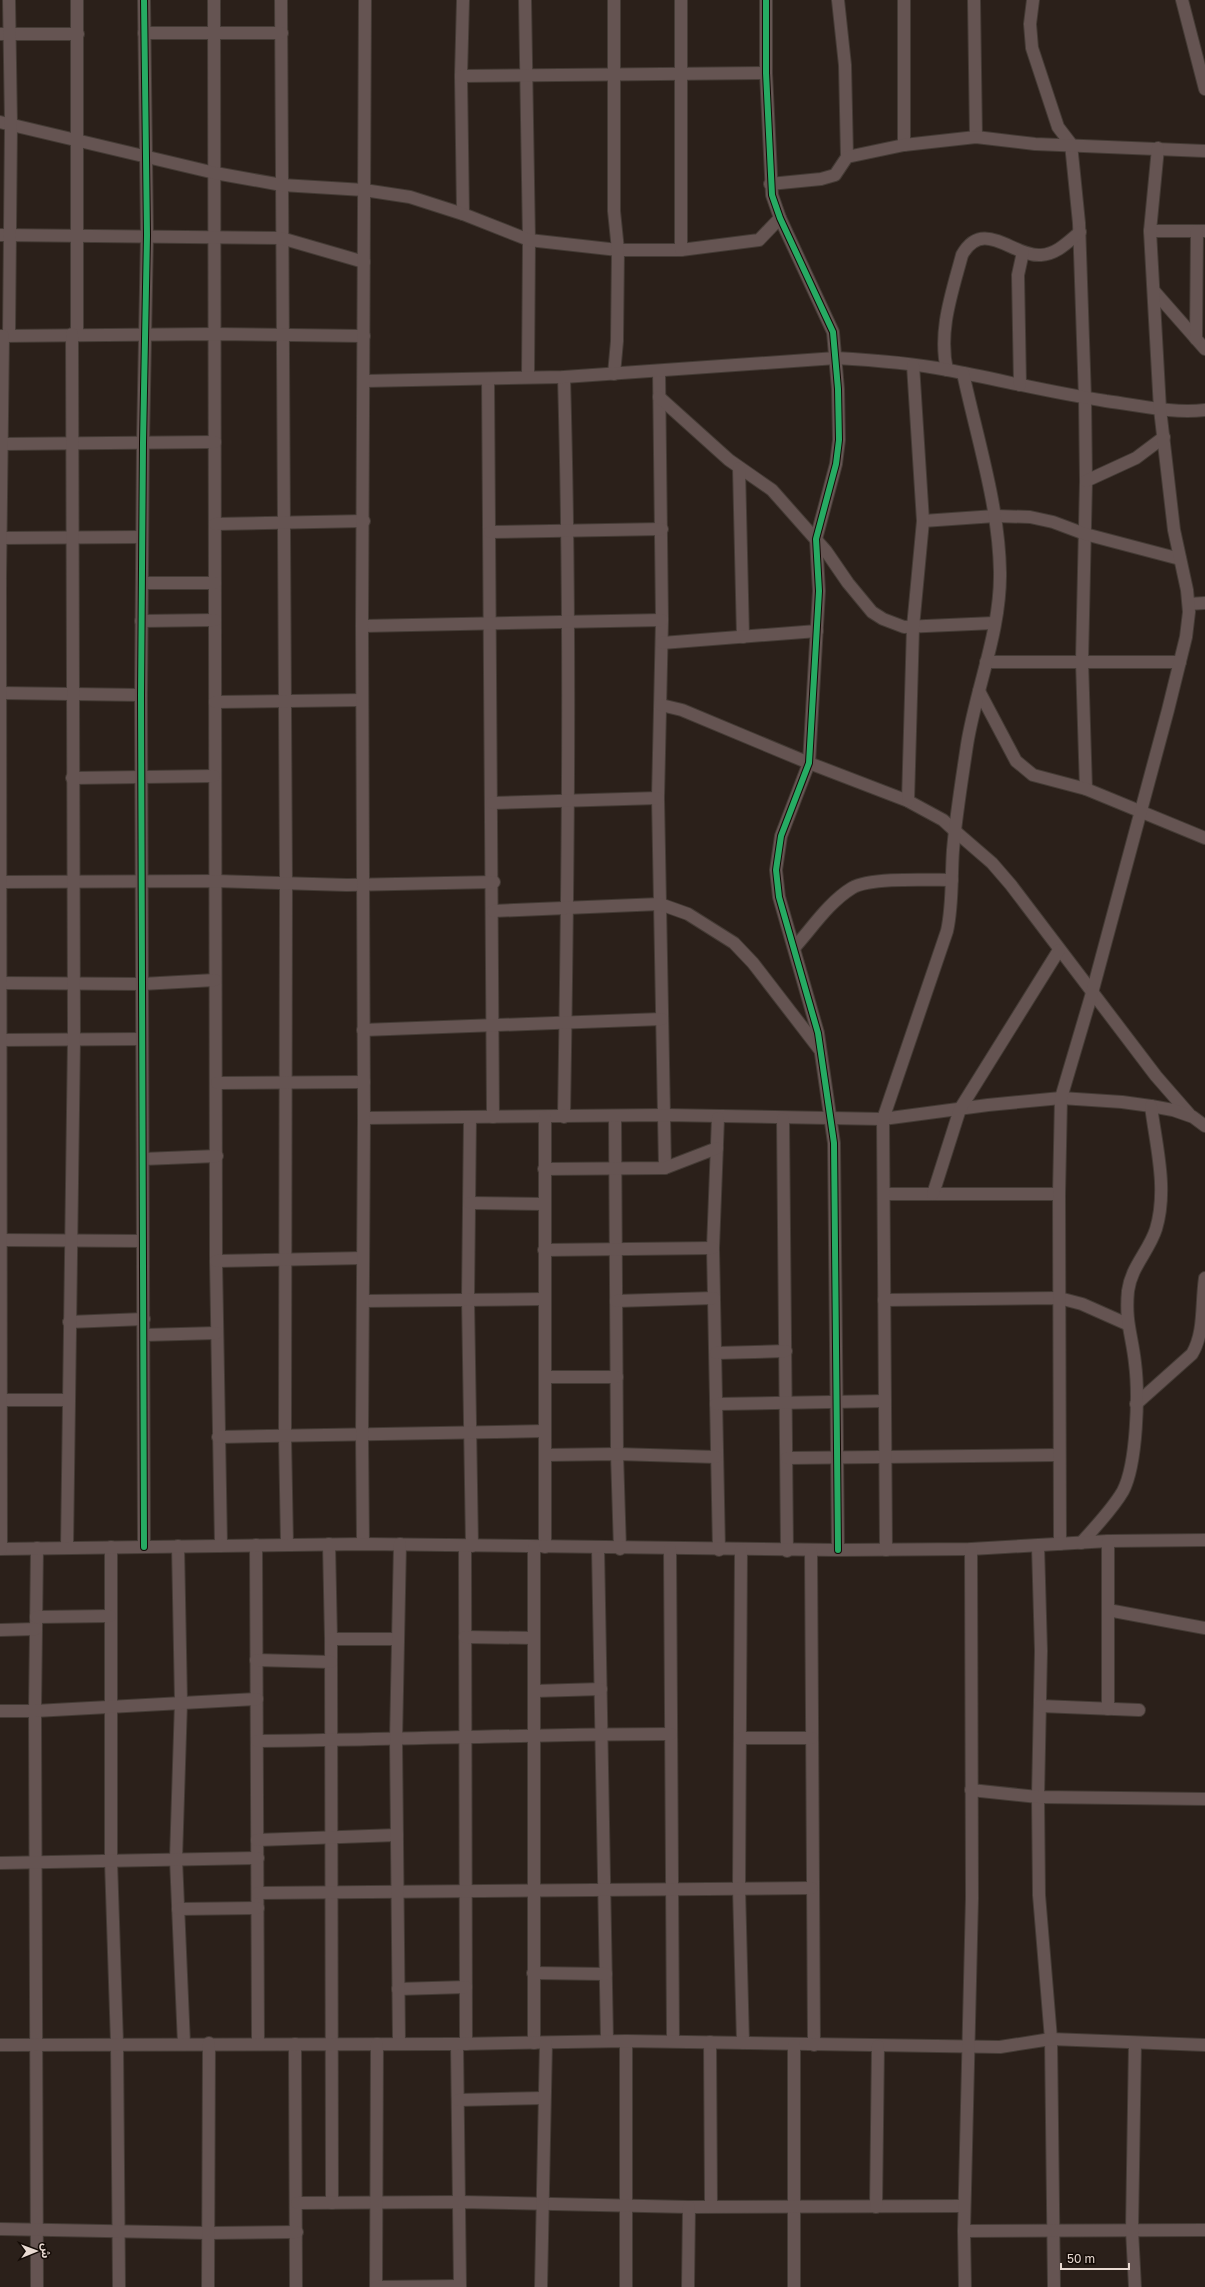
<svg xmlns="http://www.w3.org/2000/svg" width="1205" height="2287" viewBox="0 0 1205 2287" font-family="'Golos Text','Noto Sans Arabic',sans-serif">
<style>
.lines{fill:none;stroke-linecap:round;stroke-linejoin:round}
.minor-casing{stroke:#443b35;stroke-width:14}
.minor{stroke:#655452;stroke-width:12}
.cycleway-casing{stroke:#140b06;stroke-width:8}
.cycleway{stroke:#26ab63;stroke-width:6}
</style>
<rect width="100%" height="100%" fill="#2b201a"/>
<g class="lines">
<g class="minor-casing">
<g id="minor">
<path d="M144 0 147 235 143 443 141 695 144 1547"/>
<path d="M214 0 216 1261 221 1545"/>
<path d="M281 0 286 883 285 1437 287 1544"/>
<path d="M463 0 461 76 463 214"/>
<path d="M525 0 529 240 528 377"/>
<path d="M766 0V73L772 195 780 218 833 332 838 389 839 440 836 464 816 539 819 591 809 763 781 836 776 870 779 897 818 1033 834 1143 838 1550"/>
<path d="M838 0 845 65 847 157"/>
<path d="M974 0 976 137"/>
<path d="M1033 0 1030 24 1032 48 1058 127 1071 144 1079 223 1085 398 1086 481 1082 661 1086 789"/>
<path d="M1182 0 1205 89"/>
<path d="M144 33H282"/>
<path d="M0 34H78"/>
<path d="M461 76 766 73"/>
<path d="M0 122 215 173 282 185 364 190 410 197 463 214 529 240 618 250H681L759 240 780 218"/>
<path d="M904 145V0"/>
<path d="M770 184 821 179 835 175 847 157 904 145 976 137 1035 144 1205 151"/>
<path d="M1150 231H1204"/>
<path d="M0 235 281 238 364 262"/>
<path d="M681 250V0"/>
<path d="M1154 291 1205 349"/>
<path d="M77 334V0"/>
<path d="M9 335 11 124 9 0"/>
<path d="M0 336 214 334 364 336"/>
<path d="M1196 339 1197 231"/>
<path d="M947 370C938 331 952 293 962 255 983 217 1013 257 1041 255 1057 254 1068 242 1080 232"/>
<path d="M659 371 662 620 658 798 665 1168"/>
<path d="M614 374 617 341 618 250 614 211V0"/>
<path d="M564 377C571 624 568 870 564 1117"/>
<path d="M488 379C491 625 492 871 493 1117"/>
<path d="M364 381 564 377 836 358C873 360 911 363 948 370 1001 380 1053 393 1106 401 1138 405 1172 414 1205 410"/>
<path d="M1020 385 1018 275 1023 252"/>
<path d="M659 397 729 460 772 490 826 551 848 583 872 612 883 619 904 627 994 623"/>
<path d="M2 444 215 442"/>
<path d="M739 468 743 637"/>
<path d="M1086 481 1136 458 1164 437"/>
<path d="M923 521 995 516 1030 517 1053 522 1085 534 1180 559"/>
<path d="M215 524 364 521"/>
<path d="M490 532 662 529"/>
<path d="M1 538 142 537"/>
<path d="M142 583H215"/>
<path d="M1189 604 1205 603"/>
<path d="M141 621 215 620"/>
<path d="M362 626 662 620"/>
<path d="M662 643 817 631"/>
<path d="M986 662H1180"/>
<path d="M979 691 1016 761 1033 775 1086 789 1205 838"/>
<path d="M1 693 141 695"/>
<path d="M215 702 362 700"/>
<path d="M661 705 682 710 809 763 908 801 943 820 955 831 992 863 1011 885 1156 1076 1190 1115"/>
<path d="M72 778 214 776"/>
<path d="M908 801 913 627 923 521 913 365"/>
<path d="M492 803 658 798"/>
<path d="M1 882 216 881 347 885 494 882"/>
<path d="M493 911 660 904 688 914 734 943 753 963 820 1050"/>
<path d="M794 948C812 928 829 902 852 888 870 877 929 880 952 880"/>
<path d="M1 983 142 984 215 980"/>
<path d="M363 1030 662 1019"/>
<path d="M0 1040 141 1039"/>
<path d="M217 1083 364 1082"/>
<path d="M470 1117 468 1299 472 1546"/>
<path d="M615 1117 617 1454 620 1549"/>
<path d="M364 1118 665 1115 883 1119 988 1105 1061 1098 1122 1102 1151 1106 1173 1110 1193 1117 1205 1126"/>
<path d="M718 1118 713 1248 719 1550"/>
<path d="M783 1119 787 1551"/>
<path d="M143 1159 217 1156"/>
<path d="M544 1169 665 1168 717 1148"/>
<path d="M884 1194H1059"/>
<path d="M933 1194 960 1109 1059 950"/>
<path d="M470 1203 544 1204"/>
<path d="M2 1240 142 1241"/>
<path d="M544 1250 713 1248"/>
<path d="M216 1261 363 1258"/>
<path d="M884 1300 1059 1298 1082 1304 1127 1324"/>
<path d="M363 1301 544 1299"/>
<path d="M616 1301 714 1298"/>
<path d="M69 1322 144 1319"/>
<path d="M144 1335 217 1333"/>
<path d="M716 1353 786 1351"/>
<path d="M545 1377H617"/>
<path d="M1 1400H68"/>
<path d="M716 1404 885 1401"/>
<path d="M1136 1404 1192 1354C1205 1332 1201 1305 1205 1278"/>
<path d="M218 1437 545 1431"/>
<path d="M545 1455 617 1454 716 1457"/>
<path d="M787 1458 1059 1455"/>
<path d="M1081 1543C1095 1527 1112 1510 1123 1491 1137 1464 1139 1394 1135 1363 1132 1335 1125 1322 1128 1291 1131 1267 1149 1251 1156 1229 1168 1189 1156 1146 1151 1106"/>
<path d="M329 1544 331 1639 332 2203"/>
<path d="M363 1544 362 1435 364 1118 362 626 365 0"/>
<path d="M1060 1544 1059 1194 1061 1098 1092 993 1168 710 1186 637 1189 612 1187 590 1174 530 1160 409 1150 231 1158 148"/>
<path d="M256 1545 258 2044"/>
<path d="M178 1546 181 1702 176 1859 184 2044"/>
<path d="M465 1546 466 2044"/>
<path d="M1038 1546 1041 1651 1038 1797 1039 1895 1051 2039 1054 2287"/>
<path d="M111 1547V1861L117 2043 119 2287"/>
<path d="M545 1547V1117"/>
<path d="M37 1548 35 1711 37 2287"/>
<path d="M67 1548 74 1038 72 334"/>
<path d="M598 1548 607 2041"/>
<path d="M0 1549 363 1544 838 1550 971 1549 1108 1541 1205 1540"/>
<path d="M1 1549 0 579 3 336"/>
<path d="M670 1549 673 2041"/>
<path d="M741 1550 739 1888 743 2043"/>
<path d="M886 1550 883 1119 947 931C953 904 951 878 953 850 956 815 962 779 967 745 976 688 1001 631 1000 572 999 506 977 438 963 373"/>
<path d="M811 1551 814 2045"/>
<path d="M1108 1610 1205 1628"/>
<path d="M36 1617 110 1616"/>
<path d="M0 1630 36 1629"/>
<path d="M465 1637 534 1638"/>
<path d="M331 1639H398"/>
<path d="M256 1660 331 1662"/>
<path d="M535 1691 601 1689"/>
<path d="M1040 1706 1139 1710"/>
<path d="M1108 1709V1541"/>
<path d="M0 1711H35L257 1699"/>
<path d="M740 1738H812"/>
<path d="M257 1741C395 1740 533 1734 671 1734"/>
<path d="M971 1790 1038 1797 1205 1799"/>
<path d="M257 1840 397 1835"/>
<path d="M0 1863 258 1858"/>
<path d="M258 1893 812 1888"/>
<path d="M178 1909 258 1908"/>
<path d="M533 1973 606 1974"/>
<path d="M398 1989 466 1987"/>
<path d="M626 2041V2287"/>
<path d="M710 2042 711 2206"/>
<path d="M399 2043 396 1740 400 1544"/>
<path d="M534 2043V1547"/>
<path d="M295 2044 296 2287"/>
<path d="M457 2044 460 2287"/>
<path d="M0 2045 457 2044 626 2041 1000 2047 1051 2039 1205 2045"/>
<path d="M794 2045V2287"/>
<path d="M458 2100 544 2098"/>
<path d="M297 2203 460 2202 689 2207 964 2206"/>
<path d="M876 2207 878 2046"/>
<path d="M0 2229 208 2233 297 2232"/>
<path d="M964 2231 1205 2230"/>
<path d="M208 2287 209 2043"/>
<path d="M376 2287 377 2044"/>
<path d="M376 2287 460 2286"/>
<path d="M541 2287 546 2043"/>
<path d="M688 2287 689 2207"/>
<path d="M965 2287 964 2231 972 1898 971 1549"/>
<path d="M1135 2287 1132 2230 1135 2043"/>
</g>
</g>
<use href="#minor" class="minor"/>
<g class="cycleway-casing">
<g id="cycleway">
<path d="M144 0 147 235 143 443 141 695 144 1547"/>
<path d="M766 0V73L772 195 780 218 833 332 838 389 839 440 836 464 816 539 819 591 809 763 781 836 776 870 779 897 818 1033 834 1143 838 1550"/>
</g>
</g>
<use href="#cycleway" class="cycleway"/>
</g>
<g transform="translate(36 2251) rotate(89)" stroke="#140b06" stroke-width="3" paint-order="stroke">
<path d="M0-3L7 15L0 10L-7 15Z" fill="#e9dad2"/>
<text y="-6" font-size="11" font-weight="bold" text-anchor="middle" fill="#e9dad2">ش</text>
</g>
<path d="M1061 2263v6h68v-6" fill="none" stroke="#e9dad2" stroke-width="2"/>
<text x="1067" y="2263" font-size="12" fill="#e9dad2" stroke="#140b06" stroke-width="3" paint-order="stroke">50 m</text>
</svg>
